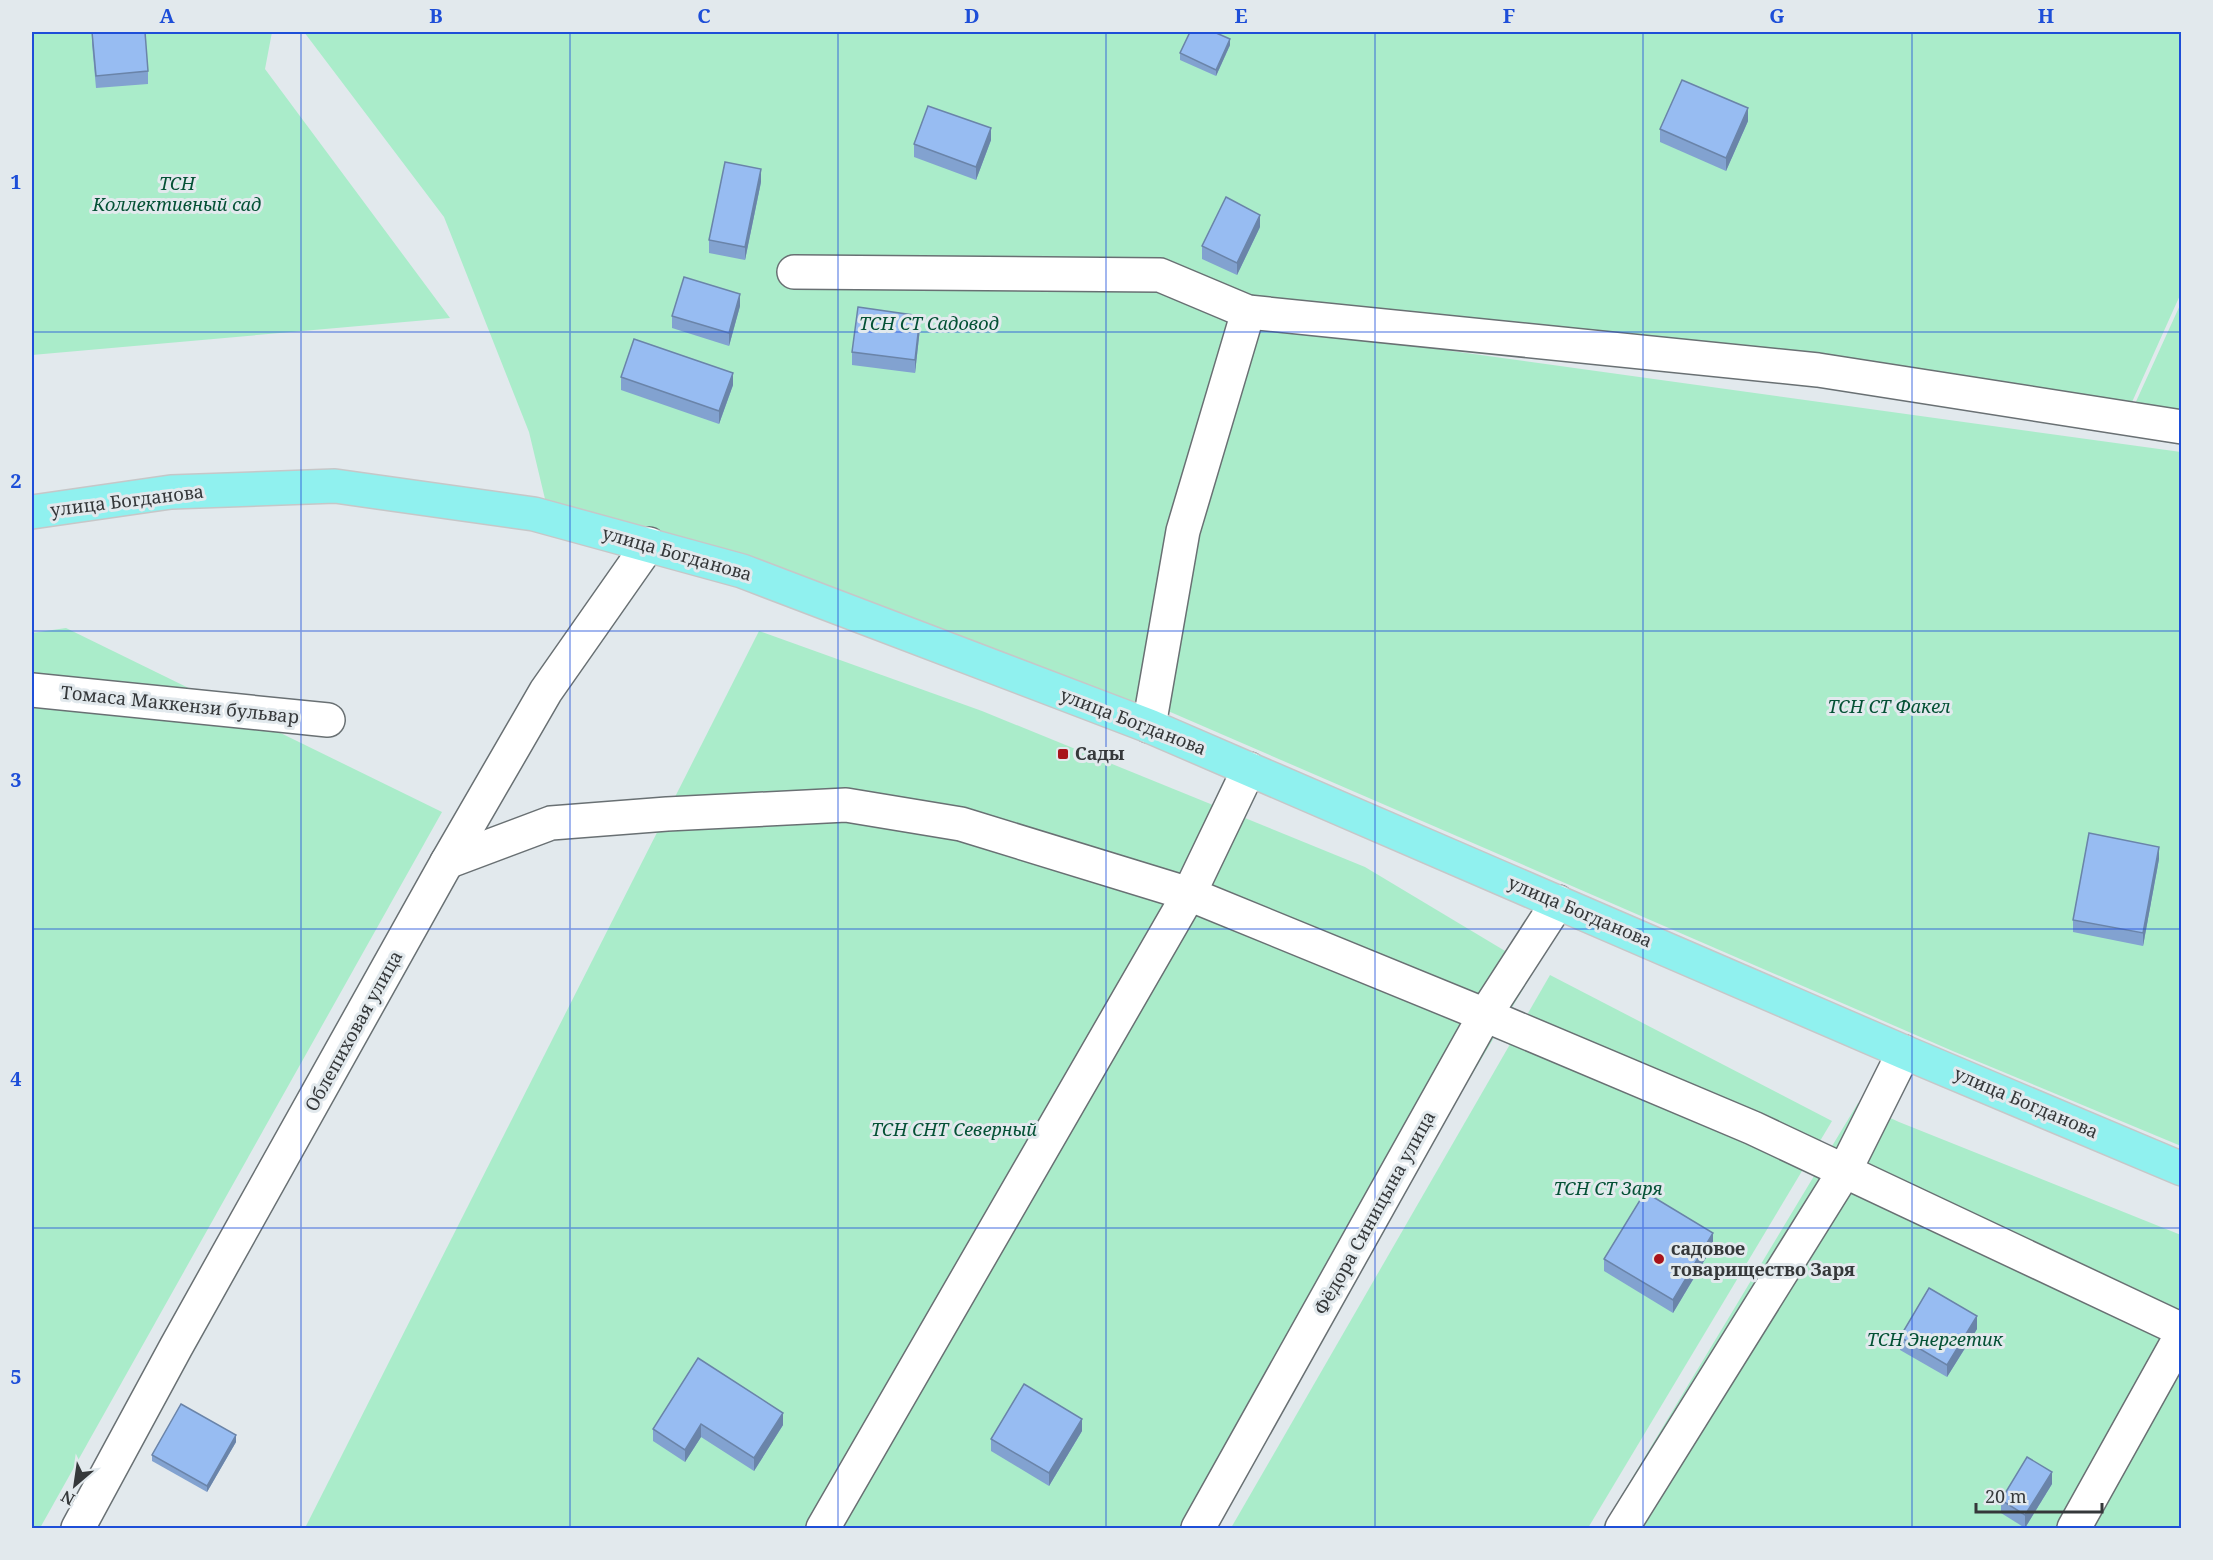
<svg xmlns="http://www.w3.org/2000/svg" width="2213" height="1560" viewBox="0 0 2213 1560" font-family="'Noto Serif',serif">
<style>
.green{fill:#aaecca}
.lines{fill:none;stroke-linecap:round;stroke-linejoin:round}
.minor-casing{stroke:#697073;stroke-width:36}
.major-casing{stroke:#c6c7c8;stroke-width:36}
.minor{stroke:#fff;stroke-width:33}
.major{stroke:#90f1ef;stroke-width:33}
.wall{fill:#82a2d0}
.shaded-wall{fill:#6a84a9}
.building{fill:#97bcf2;stroke:#6a84a9;stroke-width:1.5}
.grid{fill:none;stroke:#1d4ed8;stroke-width:1.5;stroke-opacity:0.55}
.poi-dot{fill:#a8131b;stroke:#e2e9ed;stroke-width:2}
.labels{text-anchor:middle;stroke-width:6;stroke-linejoin:round;paint-order:stroke}
.park-label{font-size:18px;font-style:italic;fill:#045135;stroke:#e2e9ed}
.street-label{font-size:18px;fill:#35383a;stroke:#e2e9ed}
.poi-label{font-size:18px;font-weight:bold;fill:#35383a;stroke:#e2e9ed;text-anchor:start}
.neatline{fill:none;stroke:#1d4ed8;stroke-width:2}
.grid-label{font-size:20px;text-anchor:middle;font-weight:bold;fill:#1d4ed8}
</style>
<rect width="100%" height="100%" fill="#e2e9ed"/>
<g class="green">
<path d="M32 32H272L265 69 450 318 32 355Z"/>
<path d="M304 32H2181V293L2119 431 1807 383 1234 322 1142 708 545 499 529 432 444 217Z"/>
<path d="M2181 303V413L2134 406Z"/>
<path d="M1256 324 2181 452V1146L1955 1052 1168 711 1198 528Z"/>
<path d="M66 628 442 812 40 1528H32V633Z"/>
<path d="M759 631 982 711 1365 867 1535 969 1201 1528H305Z"/>
<path d="M1550 975 1832 1121 1588 1528H1231Z"/>
<path d="M1858 1103 1899 1122 2181 1235V1528H1602Z"/>
</g>
<g class="lines">
<g class="minor-casing">
<g id="minor">
<path d="M794 272 1160 275 1248 312 1818 370 2182 427"/>
<path d="M32 690 328 720"/>
<path d="M1149 726 1183 531 1248 312"/>
<path d="M447 862 551 823 667 814 846 805 961 824 1189 894 1485 1015 1753 1128 2182 1330"/>
<path d="M78 1528 176 1347 447 862 546 691 649 544"/>
<path d="M823 1528 1189 894 1249 769"/>
<path d="M1198 1528 1485 1015 1558 902"/>
<path d="M1622 1528 1844 1172 1904 1052"/>
<path d="M2074 1528 2182 1334"/>
</g>
</g>
<g class="major-casing">
<path id="major" d="M32 512 171 492 335 486 534 514 742 571 1149 726 1904 1052 2182 1169"/>
</g>
<use href="#minor" class="minor"/>
<use href="#major" class="major"/>
</g>
<g class="wall">
<path d="M92 32 148 71V84L96 88 92 44Z"/>
<path d="M1230 45 1216 76 1180 60V53Z"/>
<path d="M1748 121 1726 171 1660 142V129Z"/>
<path d="M991 140 976 180 914 157V144Z"/>
<path d="M761 182 745 260 709 253V240Z"/>
<path d="M1260 227 1237 275 1202 259V246Z"/>
<path d="M740 306 729 346 672 328V316Z"/>
<path d="M920 328 915 373 852 365V352Z"/>
<path d="M621 377 733 385 719 424 621 390Z"/>
<path d="M2159 859 2143 946 2073 932V920Z"/>
<path d="M1713 1246 1673 1313 1604 1271V1259Z"/>
<path d="M1977 1329 1947 1377 1900 1350V1337Z"/>
<path d="M698 1358 783 1425 754 1471 701 1437 685 1462 653 1441V1429Z"/>
<path d="M1082 1431 1049 1486 991 1451V1439Z"/>
<path d="M236 1442 207 1492 152 1461V1455Z"/>
<path d="M2052 1484 2025 1528 2001 1513V1500Z"/>
</g>
<g class="shaded-wall">
<path d="M1230 39V45L1216 76V70Z"/>
<path d="M1748 108V121L1726 171V158Z"/>
<path d="M991 128V140L976 180V167Z"/>
<path d="M761 169V182L745 260V247Z"/>
<path d="M1260 215V227L1237 275V263Z"/>
<path d="M740 294V306L729 346V333Z"/>
<path d="M920 316V328L915 373V360Z"/>
<path d="M733 373V385L719 424V411Z"/>
<path d="M2159 847V859L2143 946V933Z"/>
<path d="M1713 1233V1246L1673 1313V1300Z"/>
<path d="M1977 1316V1329L1947 1377V1365Z"/>
<path d="M783 1413V1425L754 1471V1458Z"/>
<path d="M1082 1419V1431L1049 1486V1473Z"/>
<path d="M701 1424V1437L685 1462V1450Z"/>
<path d="M236 1435V1442L207 1492V1486Z"/>
<path d="M2052 1472V1484L2025 1528V1515Z"/>
</g>
<g class="building">
<path d="M92 32H145L148 71 96 76Z"/>
<path d="M1190 32H1214L1230 39 1216 70 1180 53Z"/>
<path d="M1682 80 1748 108 1726 158 1660 129Z"/>
<path d="M928 106 991 128 976 167 914 144Z"/>
<path d="M725 162 761 169 745 247 709 240Z"/>
<path d="M1226 197 1260 215 1237 263 1202 246Z"/>
<path d="M684 277 740 294 729 333 672 316Z"/>
<path d="M858 307 920 316 915 360 852 352Z"/>
<path d="M634 339 733 373 719 411 621 377Z"/>
<path d="M2089 833 2159 847 2143 933 2073 920Z"/>
<path d="M1645 1192 1713 1233 1673 1300 1604 1259Z"/>
<path d="M1929 1288 1977 1316 1947 1365 1900 1337Z"/>
<path d="M698 1358 783 1413 754 1458 701 1424 685 1450 653 1429Z"/>
<path d="M1024 1384 1082 1419 1049 1473 991 1439Z"/>
<path d="M181 1404 236 1435 207 1486 152 1455Z"/>
<path d="M2027 1457 2052 1472 2025 1515 2001 1500Z"/>
</g>
<path class="grid" d="M301 32V1528M570 32V1528M838 32V1528M1106 32V1528M1375 32V1528M1643 32V1528M1912 32V1528M32 332H2182M32 631H2182M32 929H2182M32 1228H2182"/>
<g class="poi-dot">
<rect x="1057" y="748" width="12" height="12" rx="3"/>
<circle cx="1659" cy="1259" r="6"/>
</g>
<g class="labels">
<g class="park-label">
<text x="177" y="190">ТСН<tspan x="177" dy="21">Коллективный сад</tspan></text>
<text x="929" y="330">ТСН СТ Садовод</text>
<text x="1889" y="713">ТСН СТ Факел</text>
<text x="954" y="1136">ТСН СНТ Северный</text>
<text x="1608" y="1195">ТСН СТ Заря</text>
<text x="1935" y="1346">ТСН Энергетик</text>
</g>
<g class="street-label">
<text transform="translate(127 501) rotate(-7)" y="6">улица Богданова</text>
<text transform="translate(677 554) rotate(16)" y="6">улица Богданова</text>
<text transform="translate(180 705) rotate(6)" y="6">Томаса Маккензи бульвар</text>
<text transform="translate(1133 722) rotate(21)" y="6">улица Богданова</text>
<text transform="translate(1580 912) rotate(23)" y="6">улица Богданова</text>
<text transform="translate(354 1031) rotate(-61)" y="6">Облепиховая улица</text>
<text transform="translate(2026 1103) rotate(23)" y="6">улица Богданова</text>
<text transform="translate(1375 1213) rotate(-61)" y="6">Фёдора Синицына улица</text>
</g>
<g class="poi-label">
<text x="1075" y="760">Сады</text>
<text x="1671" y="1255">садовое<tspan x="1671" dy="21">товарищество Заря</tspan></text>
</g>
</g>
<rect width="2213" height="1560" fill="none" stroke="#e2e9ed" stroke-width="66"/>
<g transform="translate(75 1485) rotate(209)" stroke="#e2e9ed" stroke-width="4.5" paint-order="stroke">
<path d="M0-4.5L10 22L0 15L-10 22Z" fill="#35383a"/>
<text y="-9" font-size="16" font-weight="bold" text-anchor="middle" fill="#35383a">N</text>
</g>
<path d="M1976 1503v9h126v-9" fill="none" stroke="#35383a" stroke-width="3"/>
<text x="1985" y="1503" font-size="18" fill="#35383a" stroke="#e2e9ed" stroke-width="4.5" paint-order="stroke">20 m</text>
<rect x="33" y="33" width="2147" height="1494" class="neatline"/>
<g class="grid-label">
<text x="167" y="23">A</text>
<text x="436" y="23">B</text>
<text x="704" y="23">C</text>
<text x="972" y="23">D</text>
<text x="1241" y="23">E</text>
<text x="1509" y="23">F</text>
<text x="1777" y="23">G</text>
<text x="2046" y="23">H</text>
<text x="16" y="189">1</text>
<text x="16" y="488">2</text>
<text x="16" y="787">3</text>
<text x="16" y="1086">4</text>
<text x="16" y="1384">5</text>
</g>
</svg>
